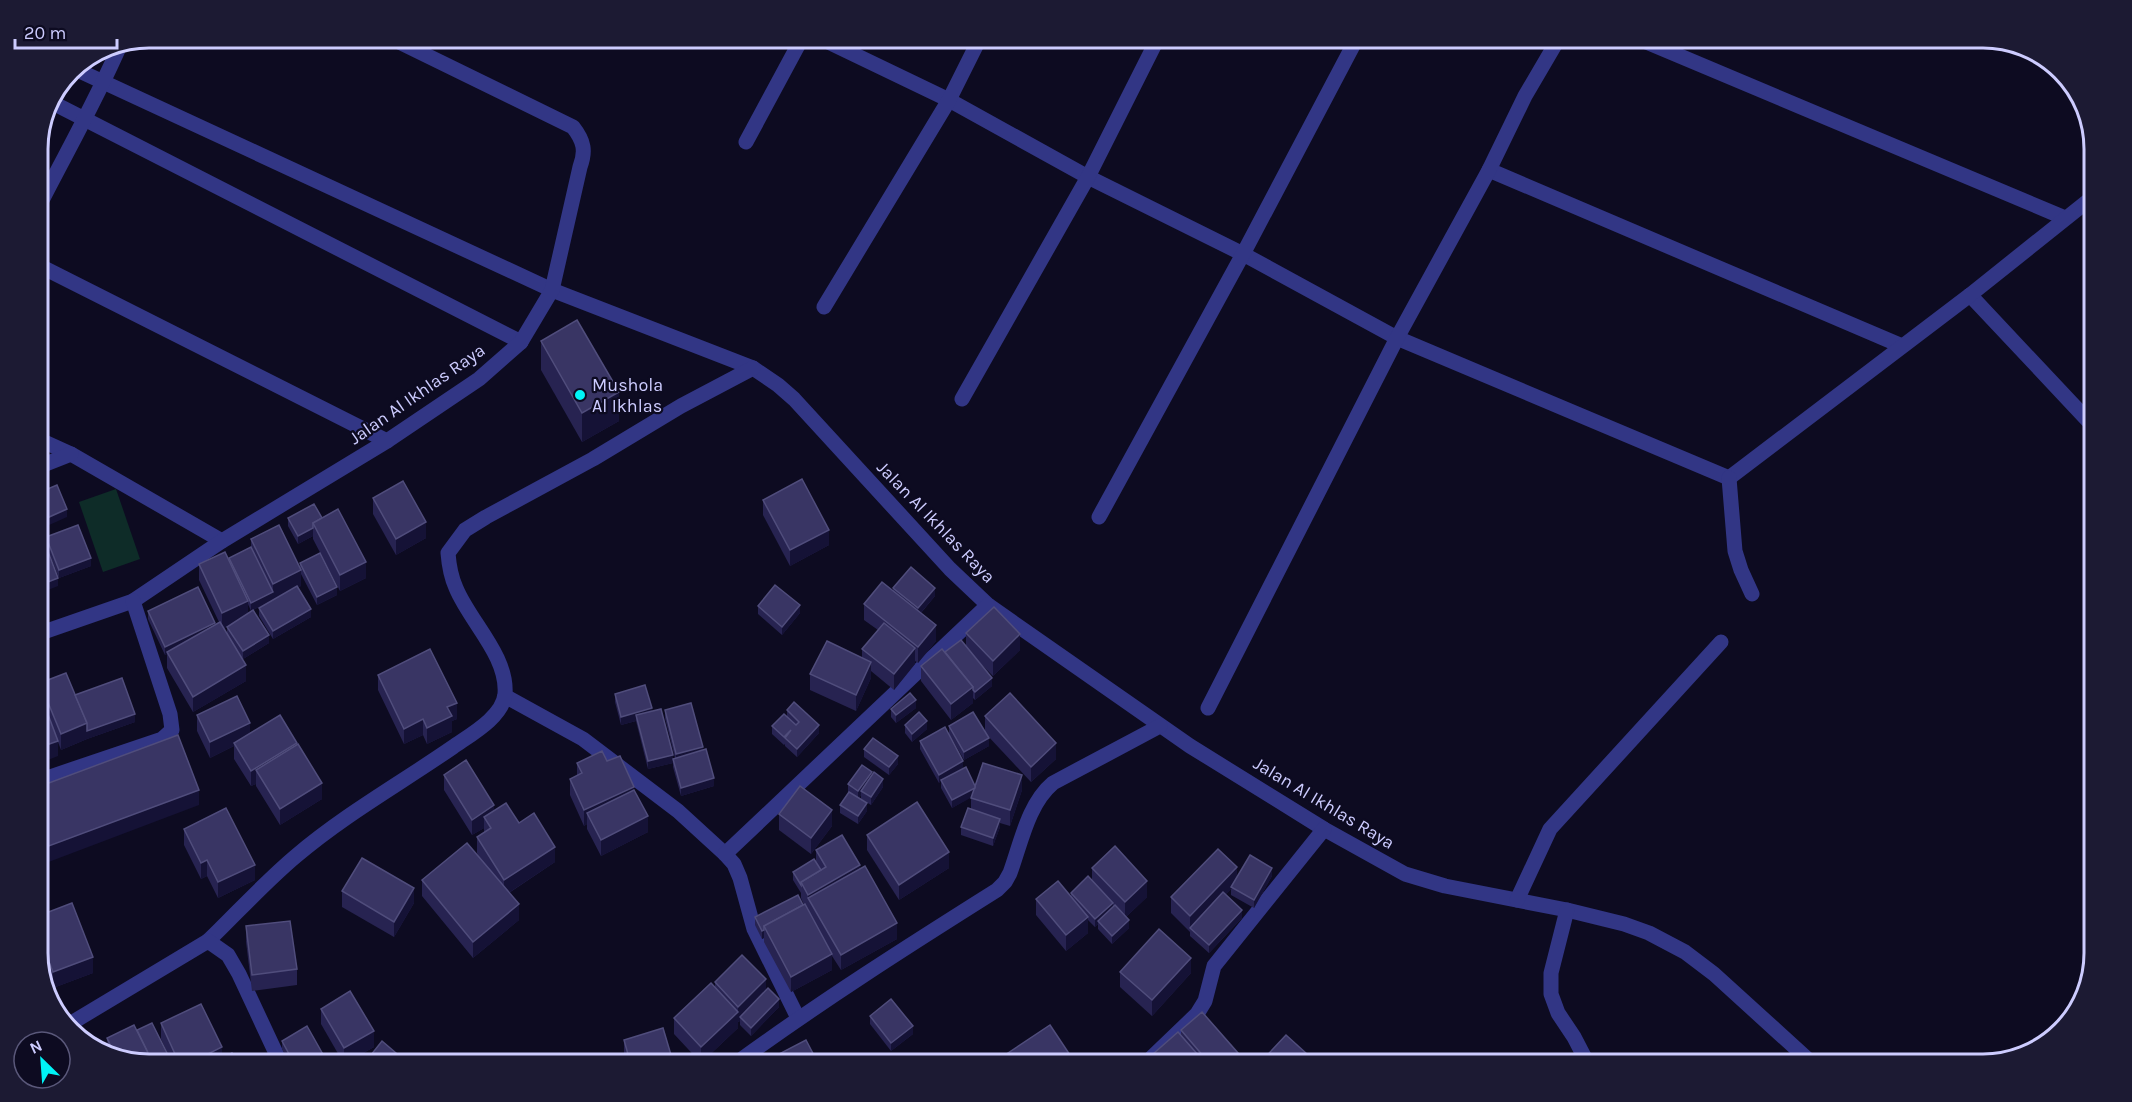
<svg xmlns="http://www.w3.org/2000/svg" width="2132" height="1102" viewBox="0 0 2132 1102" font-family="Karla,sans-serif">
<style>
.green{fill:#0e2c28}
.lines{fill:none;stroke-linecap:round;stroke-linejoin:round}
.street{stroke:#323685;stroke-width:15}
.wall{fill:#272351;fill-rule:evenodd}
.shaded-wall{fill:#151236}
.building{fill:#393564;stroke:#504d7c;stroke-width:1.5}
.poi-dot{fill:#00f4f7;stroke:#0d0b21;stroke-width:2}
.labels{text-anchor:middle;stroke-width:4.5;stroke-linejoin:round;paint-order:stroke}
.poi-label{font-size:18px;fill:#cdccff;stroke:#0d0b21;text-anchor:start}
.street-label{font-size:18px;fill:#cdccff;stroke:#0d0b21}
.rim{fill:none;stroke:#cdccff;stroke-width:3}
</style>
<rect width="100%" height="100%" fill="#0d0b21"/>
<path class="green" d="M116 489 140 559 103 572 79 502Z"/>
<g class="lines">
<g class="street">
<path d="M820 38 949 100 1088 177 1243 254 1397 338 1729 478"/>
<path d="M1637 38 2065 218"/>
<path d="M73 68 552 290 753 368 778 385 794 399 950 569 988 605 1190 746 1324 829 1405 874 1445 886 1567 910 1624 924 1649 933 1685 952 1714 974 1813 1064"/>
<path d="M55 104 521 342"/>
<path d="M746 142 802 38"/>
<path d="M1489 170 1902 346"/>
<path d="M38 208C66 153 97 99 121 43"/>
<path d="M38 265 387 441"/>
<path d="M1970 295 2094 427"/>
<path d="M824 307 949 100 980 38"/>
<path d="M962 399 1088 177 1158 38"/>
<path d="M38 439 71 454 222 541"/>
<path d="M38 467 71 454"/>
<path d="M1729 478 1970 295 2094 196"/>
<path d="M1729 478 1735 551 1741 570 1752 594"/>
<path d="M1099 517 1243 254 1357 38"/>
<path d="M38 634 133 601 222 541 387 441 479 379 521 342 552 290 580 167C586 151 584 141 573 127L391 38"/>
<path d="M505 696 583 739 678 811 725 854 734 864 740 878 754 929 798 1018"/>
<path d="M1208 708 1397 338 1489 170 1525 96 1559 38"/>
<path d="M38 781 162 739 172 730 170 714 133 601"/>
<path d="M725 854 988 605"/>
<path d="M1517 900 1550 829 1721 642"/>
<path d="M1567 910 1551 973V994L1558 1013 1574 1037 1588 1064"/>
<path d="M208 941C237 913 265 882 296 856 344 815 401 783 453 747 470 735 503 717 505 694 508 656 470 622 456 588 451 577 449 566 448 553L465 530 486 517 593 459 681 406 753 368"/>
<path d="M68 1025 208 941 228 955 239 974 281 1064"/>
<path d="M735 1064C820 1002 908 946 997 890L1005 882 1010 873C1021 843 1028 804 1053 783L1160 726"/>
<path d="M1145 1064 1197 1014 1205 1001 1214 966 1324 829"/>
</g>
</g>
<g class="wall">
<path d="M541 341 619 421 582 442 541 370Z"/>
<path d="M373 498 426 538 396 555 373 514Z"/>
<path d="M763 500 829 545 790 566 763 515Z"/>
<path d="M288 518H322L366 578 340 591 313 539V536L298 544 288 526Z"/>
<path d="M46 537 91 566 59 578 46 545Z"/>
<path d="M251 539 300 568V563L337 595 317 605 301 574V586L298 587 311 617 273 639 259 616V608L269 602 251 611 248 604V614L269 643 243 659 231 641 246 681 193 712 167 668V654L165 655 148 619V611L215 624 219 622 199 580V564L229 561V558L251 547ZM228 626 227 627V634L224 628Z"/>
<path d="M893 588 935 596 921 613 936 641 918 663 915 661V664L894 690 871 671V678L856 711 810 690V674L862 658V649L878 630 864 620V604L893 591Z"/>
<path d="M758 606 800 613 782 635 758 614Z"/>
<path d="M966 633 1020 650 993 676 979 662 992 686 975 700 973 698V703L951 720 921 681V666L945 652 966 646Z"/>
<path d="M378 675 457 719 452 721V732L427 744 423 735 404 744 378 690Z"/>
<path d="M40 683 75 695 135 722 87 739 61 750 58 742V756L40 694Z"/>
<path d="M615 694 652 712 673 759 675 758 665 718V710L703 750 714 786 681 796 673 767V763L648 769 636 721 621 725 615 702Z"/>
<path d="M916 708 896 723 891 717V709Z"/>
<path d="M787 710 819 733 797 757 785 746V744L784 745 772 734V726L787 716Z"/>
<path d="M197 715 250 733 297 745 322 799 280 825 256 786V784L251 786 234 759V746L210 758 197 731Z"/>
<path d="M985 716 1056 759 1031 782 986 734 989 746 964 760 949 734V726L985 731Z"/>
<path d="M905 725 927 729 912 742 905 733Z"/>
<path d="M920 741 963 768 975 786 1022 790 1010 826 1000 823V827L993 846 961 835V827L971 809V797L952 808 941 788V781L939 783 920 749Z"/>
<path d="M864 749 898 764 889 775 864 757Z"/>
<path d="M607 761 634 790 648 832 601 856 587 829V824L584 826 570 795V779L577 776V763Z"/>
<path d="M444 775 494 810 519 823 555 862 509 893 519 920 473 958 422 896V880L479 857 477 853V837L484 832V828L472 835 444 790Z"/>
<path d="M872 775 883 787 871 805 861 799V795L859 798 867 811 858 824 840 813V805L848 793V784Z"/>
<path d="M779 814 832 826 811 854 779 830Z"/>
<path d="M184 829 255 880 218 898 207 876 201 879 184 845Z"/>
<path d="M867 835 949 868 899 900 867 850Z"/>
<path d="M816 850 860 869 897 939 841 970 832 956V970L791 992 764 942V938L762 939 755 925V917L804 905 801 898V893L793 880V872L816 862Z"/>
<path d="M1092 868 1147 897 1126 917 1129 928 1112 944 1098 929V924L1095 927 1088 920V933L1066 951 1036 915V899L1071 896V893L1092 880Z"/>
<path d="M1272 876 1254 908 1231 895V889L1225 895 1242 918 1209 953 1190 936V931V932L1171 913V897L1237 878Z"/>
<path d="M342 891 414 903 394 937 342 907Z"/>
<path d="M38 916 93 973 53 988 38 949Z"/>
<path d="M246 926 297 969V985L252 991 246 942Z"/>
<path d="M1120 972 1191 973 1152 1016 1120 987Z"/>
<path d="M715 982 766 989 779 1007 751 1036 740 1025V1021L738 1022V1028L701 1063 674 1034V1018L715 988Z"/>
<path d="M321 1009 374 1047 344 1064 321 1024Z"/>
<path d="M870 1016 913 1034 891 1051 870 1024Z"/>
<path d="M161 1023 222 1058 247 1065H173L161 1039Z"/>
<path d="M1181 1030 1238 1063 1239 1064H1153V1054L1181 1036Z"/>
<path d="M107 1038 149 1065 108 1055Z"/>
<path d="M624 1040 674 1065H626L624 1055Z"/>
<path d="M282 1041 325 1065H290L282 1049Z"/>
<path d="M777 1055 819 1065H777Z"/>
</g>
<g class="shaded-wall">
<path d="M619 392V421L582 442V413Z"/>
<path d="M67 509V517L38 530V522Z"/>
<path d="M426 522V538L396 555V539Z"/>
<path d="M313 528V536L298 544V536Z"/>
<path d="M829 530V545L790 566V550Z"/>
<path d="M91 558V566L59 578V570Z"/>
<path d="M366 562V578L340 591V575Z"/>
<path d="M301 570V586L251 611V603L273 592V584Z"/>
<path d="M58 578V586L38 594V586Z"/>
<path d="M337 587V595L317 605V597Z"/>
<path d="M935 588V596L918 616V608Z"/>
<path d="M248 601V616L222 629V613Z"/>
<path d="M800 605V613L782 635V627Z"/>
<path d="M311 609V617L273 639V631Z"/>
<path d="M215 623V631L165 655V647Z"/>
<path d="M936 625V641L918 663V647Z"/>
<path d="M1020 634V650L993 676V661Z"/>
<path d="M269 635V643L243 659V651Z"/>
<path d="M915 648V664L894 690V674Z"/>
<path d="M871 662V678L856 711V695Z"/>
<path d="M246 665V681L193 712V697Z"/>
<path d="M992 678V686L975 700V692Z"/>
<path d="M973 687V703L951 720V704Z"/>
<path d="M916 700V708L896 723V715Z"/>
<path d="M457 703V719L452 721V732L427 744V728L447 707Z"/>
<path d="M652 708V716L636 715V721L621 725V717Z"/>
<path d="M135 714V722L87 739 61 750V734L87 723Z"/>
<path d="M423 719V735L404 744V729Z"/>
<path d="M927 721V729L912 742V734Z"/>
<path d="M250 723V739L234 743V746L210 758V742Z"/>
<path d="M819 725V733L797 757V749Z"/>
<path d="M989 738V746L964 760V752Z"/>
<path d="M58 741V756L38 764V748Z"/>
<path d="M297 743V758L256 770V784L251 786V771Z"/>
<path d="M1056 743V759L1031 782V767Z"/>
<path d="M703 747V755L676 762V754Z"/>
<path d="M673 755V763L648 769V761Z"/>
<path d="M898 756V764L889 775V767Z"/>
<path d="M963 761V769L939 783V775Z"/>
<path d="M872 772V780L861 791V795L858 799V791Z"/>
<path d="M1022 775V790L1010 826V810Z"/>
<path d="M714 778V786L681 796V788Z"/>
<path d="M883 779V787L871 805V797Z"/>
<path d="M322 783V799L280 825V809Z"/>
<path d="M634 787V803L587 813V824L584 826V810Z"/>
<path d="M976 787V795L952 808V800Z"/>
<path d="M199 790V805L38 866V850Z"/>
<path d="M867 803V811L858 824V816Z"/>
<path d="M494 805V821L484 817V828L472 835V820Z"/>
<path d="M832 810V826L811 854V838Z"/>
<path d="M648 816V832L601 856V840Z"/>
<path d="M1000 819V827L993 846V838Z"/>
<path d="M555 847V862L504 896V880Z"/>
<path d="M949 852V868L899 900V885Z"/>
<path d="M207 860V876L201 879V863Z"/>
<path d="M255 865V880L218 898V882Z"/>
<path d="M860 865V880L808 898V911V895Z"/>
<path d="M1237 867V883L1192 929 1190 928V932V916Z"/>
<path d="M1272 868V876L1254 908V900Z"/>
<path d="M1147 881V897L1125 918V902Z"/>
<path d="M414 888V903L394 937V922Z"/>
<path d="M1113 903V911L1098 921V924L1095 927V919Z"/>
<path d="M519 904V920L473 958V942Z"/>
<path d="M1242 910V918L1209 953V945Z"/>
<path d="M1088 917V933L1066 951V935Z"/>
<path d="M1129 920V928L1112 944V936Z"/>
<path d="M897 923V939L841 970V955Z"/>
<path d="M764 930V938L762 939V931Z"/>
<path d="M832 954V970L791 992V977Z"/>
<path d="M93 957V973L53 988V972Z"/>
<path d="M1191 958V973L1152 1016V1000Z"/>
<path d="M766 979V995L740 1017V1021L738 1022V1007Z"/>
<path d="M779 999V1007L751 1036V1028Z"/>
<path d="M738 1012V1028L701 1063V1047Z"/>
<path d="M913 1026V1034L891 1051V1043Z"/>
<path d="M374 1031V1047L344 1064V1048Z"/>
<path d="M222 1047V1063L219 1065H186Z"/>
<path d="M1238 1053V1064H1224Z"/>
<path d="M325 1058V1065H314Z"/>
</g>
<g class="building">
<path d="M577 320 619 392 582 413 541 341Z"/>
<path d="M802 479 829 530 790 550 763 500Z"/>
<path d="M403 481 426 522 396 539 373 498Z"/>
<path d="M57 485 67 509 38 522V493Z"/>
<path d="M314 504 322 518 313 523V528L298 536 288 518Z"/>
<path d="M338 509 366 562 340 575 313 523Z"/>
<path d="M78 525 91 558 59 570 46 537Z"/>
<path d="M279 525 301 570 273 584 251 539Z"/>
<path d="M43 538 58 578 38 586V540Z"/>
<path d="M251 547 273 592 251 603 229 558Z"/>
<path d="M225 552 248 601 222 613 199 564Z"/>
<path d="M320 553 337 587 317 597 300 563Z"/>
<path d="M911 567 935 588 918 608 893 588Z"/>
<path d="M882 582 936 625 918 647 864 604Z"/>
<path d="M775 585 800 605 782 627 758 606Z"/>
<path d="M297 586 311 609 273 631 259 608Z"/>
<path d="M198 587 215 623 165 647 148 611Z"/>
<path d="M994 607 1020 634 993 661 966 633Z"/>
<path d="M253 610 269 635 243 651 227 627Z"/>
<path d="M220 622 246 665 193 697 167 652Z"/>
<path d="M884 623 915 648 894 674 862 649Z"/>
<path d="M961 640 992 678 975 692 973 690V687L945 652Z"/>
<path d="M827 641 871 662 856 695 810 674Z"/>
<path d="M430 649 457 703 447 707 452 716 427 728 423 719 404 729 378 675Z"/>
<path d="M942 649 973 687 951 704 921 666Z"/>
<path d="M66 673 87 723 61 734 40 683Z"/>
<path d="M122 678 135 714 87 731V723L75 695Z"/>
<path d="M645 685 652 708 621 717 615 694Z"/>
<path d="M38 693H40L58 741 38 748Z"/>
<path d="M910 693 916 700 896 715 891 709Z"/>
<path d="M1010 693 1056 743 1031 767 985 716Z"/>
<path d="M237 696 250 723 210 742 197 715Z"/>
<path d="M794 702 819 725 797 749 785 738 791 730 784 737 772 726 784 714 796 725 799 722 787 710Z"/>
<path d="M691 703 703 747 676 754 665 710Z"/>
<path d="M661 709 673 755 648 761 636 715Z"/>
<path d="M919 712 927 721 912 734 905 725Z"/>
<path d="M973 712 989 738 964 752 949 726Z"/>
<path d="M280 715 297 743 251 771 234 743Z"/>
<path d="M945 727 963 761 939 775 920 741Z"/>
<path d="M178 735 199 790 38 850V787Z"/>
<path d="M873 738 898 756 889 767 864 749Z"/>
<path d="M298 744 322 783 280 809 256 770Z"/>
<path d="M706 749 714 778 681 788 673 759Z"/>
<path d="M602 751 607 761 620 756 634 787 584 810 570 779 582 773 577 763Z"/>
<path d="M466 760 494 805 472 820 444 775Z"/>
<path d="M983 763 1022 775 1010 810 971 798Z"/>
<path d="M862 765 872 772 858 791 848 784Z"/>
<path d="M966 767 975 786V788L952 800 941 780Z"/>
<path d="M874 772 883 779 871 797 861 791Z"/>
<path d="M800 786 832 810 811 838 779 814Z"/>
<path d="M634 790 648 816 601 840 587 813Z"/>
<path d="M849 792 867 803 858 816 840 805Z"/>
<path d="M917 802 949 852 899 885 867 835Z"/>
<path d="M506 803 519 823 534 813 555 847 504 880 477 837 491 828 484 817Z"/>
<path d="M226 808 255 865 218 882 207 860 201 863 184 829Z"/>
<path d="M968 808 1000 819 993 838 961 827Z"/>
<path d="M842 835 860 865 808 895 801 882 826 867 816 850Z"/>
<path d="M467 843 519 904 473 942 422 880Z"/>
<path d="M1115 846 1147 881 1125 902 1092 868Z"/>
<path d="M1218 849 1237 867 1190 916 1171 897Z"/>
<path d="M1250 855 1272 868 1254 900 1231 887Z"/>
<path d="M362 858 414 888 394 922 342 891Z"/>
<path d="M814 859 821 870 801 882V885L793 872Z"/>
<path d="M865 866 897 923 841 955 808 898Z"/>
<path d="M1088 876 1113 903 1095 919 1071 893Z"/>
<path d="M1058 881 1088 917 1066 935 1036 899Z"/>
<path d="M1223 892 1242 910 1209 945 1190 928Z"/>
<path d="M798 895 803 905 764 926V930L762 931 755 917Z"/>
<path d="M72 903 93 957 53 972 38 933V916Z"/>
<path d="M805 904 832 954 791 977 764 926Z"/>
<path d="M1115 905 1129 920 1112 936 1098 921Z"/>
<path d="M290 921 297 969 252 975 246 926Z"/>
<path d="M1159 929 1191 958 1152 1000 1120 972Z"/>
<path d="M742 955 766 979 738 1007 715 982Z"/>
<path d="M711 983 738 1012 701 1047 674 1018Z"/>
<path d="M768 988 779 999 751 1028 740 1017Z"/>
<path d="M350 991 374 1031 344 1048 321 1009Z"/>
<path d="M891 999 913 1026 891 1043 870 1016Z"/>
<path d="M201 1004 222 1047 186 1065H180L161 1023Z"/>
<path d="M1202 1012 1238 1053 1224 1064H1210L1181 1030Z"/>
<path d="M152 1023 173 1065H154L137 1030Z"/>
<path d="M134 1025 154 1065H149L116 1057 107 1038Z"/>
<path d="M1050 1025 1076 1064H1002L999 1059Z"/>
<path d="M307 1026 325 1058 314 1065H295L282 1041Z"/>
<path d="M663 1028 674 1065H631L624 1040Z"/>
<path d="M1178 1032 1206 1064H1162L1153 1054Z"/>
<path d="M1286 1035 1318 1064H1259Z"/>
<path d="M806 1040 819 1065H781L777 1055Z"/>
<path d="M382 1041 410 1065H363Z"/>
<path d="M96 1043 104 1054 99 1053 91 1046Z"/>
<path d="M232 1053 236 1061 229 1065H208Z"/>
<path d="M769 1057 773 1065H754Z"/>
<path d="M244 1058 247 1065H229Z"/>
<path d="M1236 1061 1239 1064H1232Z"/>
</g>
<circle class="poi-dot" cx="580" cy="395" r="6"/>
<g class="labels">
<g class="poi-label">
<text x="592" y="391">Mushola<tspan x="592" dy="21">Al Ikhlas</tspan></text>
</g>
<g class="street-label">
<text transform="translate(417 394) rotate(-35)" y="6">Jalan Al Ikhlas Raya</text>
<text transform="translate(936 522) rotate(46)" y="6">Jalan Al Ikhlas Raya</text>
<text transform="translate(1324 803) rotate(31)" y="6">Jalan Al Ikhlas Raya</text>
</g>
</g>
<path d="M0 0H2132V1102H0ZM149 48H1983A101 101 0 0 1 2084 149V953A101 101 0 0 1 1983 1054H149A101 101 0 0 1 48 953V149A101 101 0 0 1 149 48Z" fill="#1c1a33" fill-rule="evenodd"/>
<path class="rim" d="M149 48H1983A101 101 0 0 1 2084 149V953A101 101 0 0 1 1983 1054H149A101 101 0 0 1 48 953V149A101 101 0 0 1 149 48Z"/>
<g transform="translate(42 1060) rotate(335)"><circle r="28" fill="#0d0b21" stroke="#5a587a" stroke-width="1.5"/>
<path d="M0-4.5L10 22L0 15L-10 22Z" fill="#00f4f7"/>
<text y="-9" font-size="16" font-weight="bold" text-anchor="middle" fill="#cdccff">N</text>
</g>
<path d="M15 39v9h102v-9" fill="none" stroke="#cdccff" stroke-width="3"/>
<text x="24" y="39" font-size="18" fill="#cdccff" stroke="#0d0b21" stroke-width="4.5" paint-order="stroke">20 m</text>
</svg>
